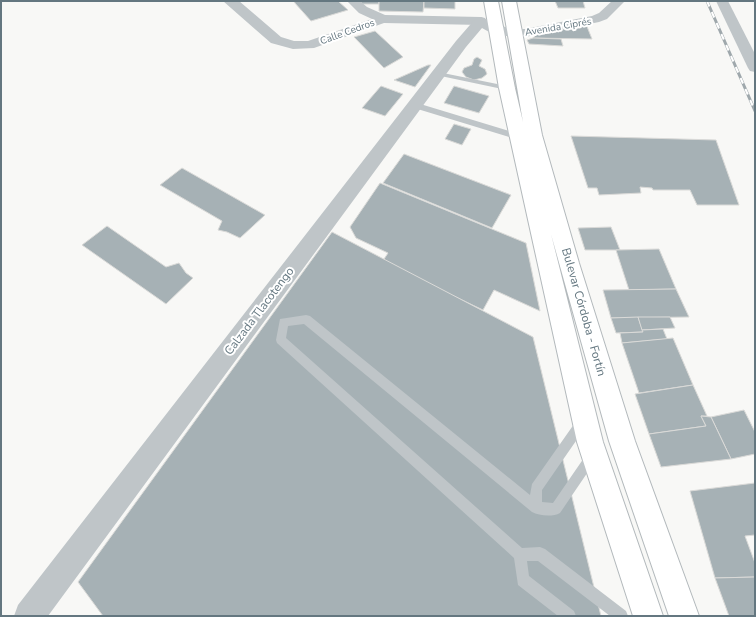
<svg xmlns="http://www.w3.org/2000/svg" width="756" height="617" viewBox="0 0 756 617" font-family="'Nunito Sans',sans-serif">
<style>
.building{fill:#a6b1b5;stroke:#dadad8}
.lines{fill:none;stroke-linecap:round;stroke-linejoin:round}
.primary-casing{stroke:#b3b9bc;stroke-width:2}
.service{fill:#bfc5c8;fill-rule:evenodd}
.minor{fill:#bfc5c8;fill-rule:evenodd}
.tertiary{fill:#bfc5c8;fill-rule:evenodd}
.primary{fill:#fff;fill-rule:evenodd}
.rail-casing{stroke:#9fa8ac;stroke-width:3}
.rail{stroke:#fff;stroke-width:2;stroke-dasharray:6;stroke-linecap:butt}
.labels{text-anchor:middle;stroke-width:4;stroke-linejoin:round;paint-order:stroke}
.far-street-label{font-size:10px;fill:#647780;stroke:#fff}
.street-label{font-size:12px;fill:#647780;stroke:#fff}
</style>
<rect width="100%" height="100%" fill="#f8f8f6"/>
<g class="building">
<path d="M299 1H338L348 10 311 21 294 2Z"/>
<path d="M360 1H379V4H362Z"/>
<path d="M379 1H424L423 12 379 11Z"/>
<path d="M424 1H455V9L424 8Z"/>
<path d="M555 1H583L585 8H558Z"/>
<path d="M586 24 592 39 533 38 536 35Z"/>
<path d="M375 31 403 57 384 68 354 37Z"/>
<path d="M533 38 561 39 563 46 529 44 527 40Z"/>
<path d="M477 57 482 60 479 66 485 69 487 74 482 78 474 80 466 77 462 72 464 68 472 65 474 59Z"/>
<path d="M428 65H431L415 87 394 80Z"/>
<path d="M381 86 403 94 385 116 362 108Z"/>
<path d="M454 86 489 96 479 113 444 103Z"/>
<path d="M454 124 471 129 462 145 445 139Z"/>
<path d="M571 136 716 140 739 205H697L690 190H653L652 188 640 187 641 193 599 195 597 188H588Z"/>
<path d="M404 154 511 195 492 228 383 183Z"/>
<path d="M182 168 265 215 240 238 227 232 218 230 222 221 160 185Z"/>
<path d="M380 183 526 243 540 311 494 290 483 310 382 262 388 253 356 238 350 227Z"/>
<path d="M107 226 166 267 179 263 186 273 193 278 166 304 82 245Z"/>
<path d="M611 227 620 250H585L578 228Z"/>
<path d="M332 232 533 337 601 616H103L78 582Z"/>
<path d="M659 249 676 289 629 290 616 250Z"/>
<path d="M676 289 689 317 611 318 603 290Z"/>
<path d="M638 317 643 332 616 333 611 318Z"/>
<path d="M638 317H670L675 328 642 330Z"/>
<path d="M663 329 667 339 622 343 620 333 643 332 642 330Z"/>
<path d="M673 338 693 385 639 393 622 343Z"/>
<path d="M693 385 707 416H701L706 426 649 434 635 394Z"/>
<path d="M744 410 755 432V454L731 459 711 417Z"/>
<path d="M701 416 711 417 731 459 661 467 649 434 706 426Z"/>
<path d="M755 483V535L745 536 755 563V577L715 578 690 491Z"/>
<path d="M755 577V616H729L715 578Z"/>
</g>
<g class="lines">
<g class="primary-casing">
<path id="primary" d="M484 1H498L515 88 523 122 502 1H516L542 135 579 263 635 441 699 616H669L609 441 551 234 603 442 663 616H633L577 442 499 88Z"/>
</g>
<g class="service">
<path d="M438 72 507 86 511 88 507 90 436 75 435 74Z"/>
<path d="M411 103H417L522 135 523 137 522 139H516L411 107Z"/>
<path d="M306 315 310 316 530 495 532 484 579 417 583 415 587 417 589 421 587 425 542 490V502L553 503 588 452 592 450 596 452 598 456 596 460 560 513C553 517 539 516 532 512L304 324 288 326 286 338 522 548 540 547 545 549 626 611 628 616H610L538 561H527L529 576 574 611 576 616H558L518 585 514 558 277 343 276 340 280 319Z"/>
</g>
<g class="minor">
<path d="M223 1H239L281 37 294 41H308L372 19 359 13 347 1H360L367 7 385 15 481 17 485 18 487 21 485 24 481 25 384 23 314 48 293 49 271 43Z"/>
<path d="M612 1H625L607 19 599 22 525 37 512 35 510 32 512 29H525L592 16 599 13Z"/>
<path d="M716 1H728L755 54V72L750 71 748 68Z"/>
</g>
<path class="tertiary" d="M481 17 499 26 521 29 523 32 521 35C508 38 493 35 482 28L466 47 48 616H14L18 605 456 41 476 18Z"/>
<use href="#primary" class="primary"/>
<g class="rail-casing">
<path id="rail" d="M707 1 755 111"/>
</g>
<use href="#rail" class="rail"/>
</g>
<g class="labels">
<g class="far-street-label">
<text transform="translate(558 26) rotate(-10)" y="4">Avenida Ciprés</text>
<text transform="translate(347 31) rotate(-20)" y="4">Calle Cedros</text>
</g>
<g class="street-label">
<text transform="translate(259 311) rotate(-53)" y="4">Calzada Tlacotengo</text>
<text transform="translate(584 312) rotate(74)" y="4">Bulevar Córdoba - Fortín</text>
</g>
</g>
<rect width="756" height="617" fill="none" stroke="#647780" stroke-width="4"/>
</svg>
